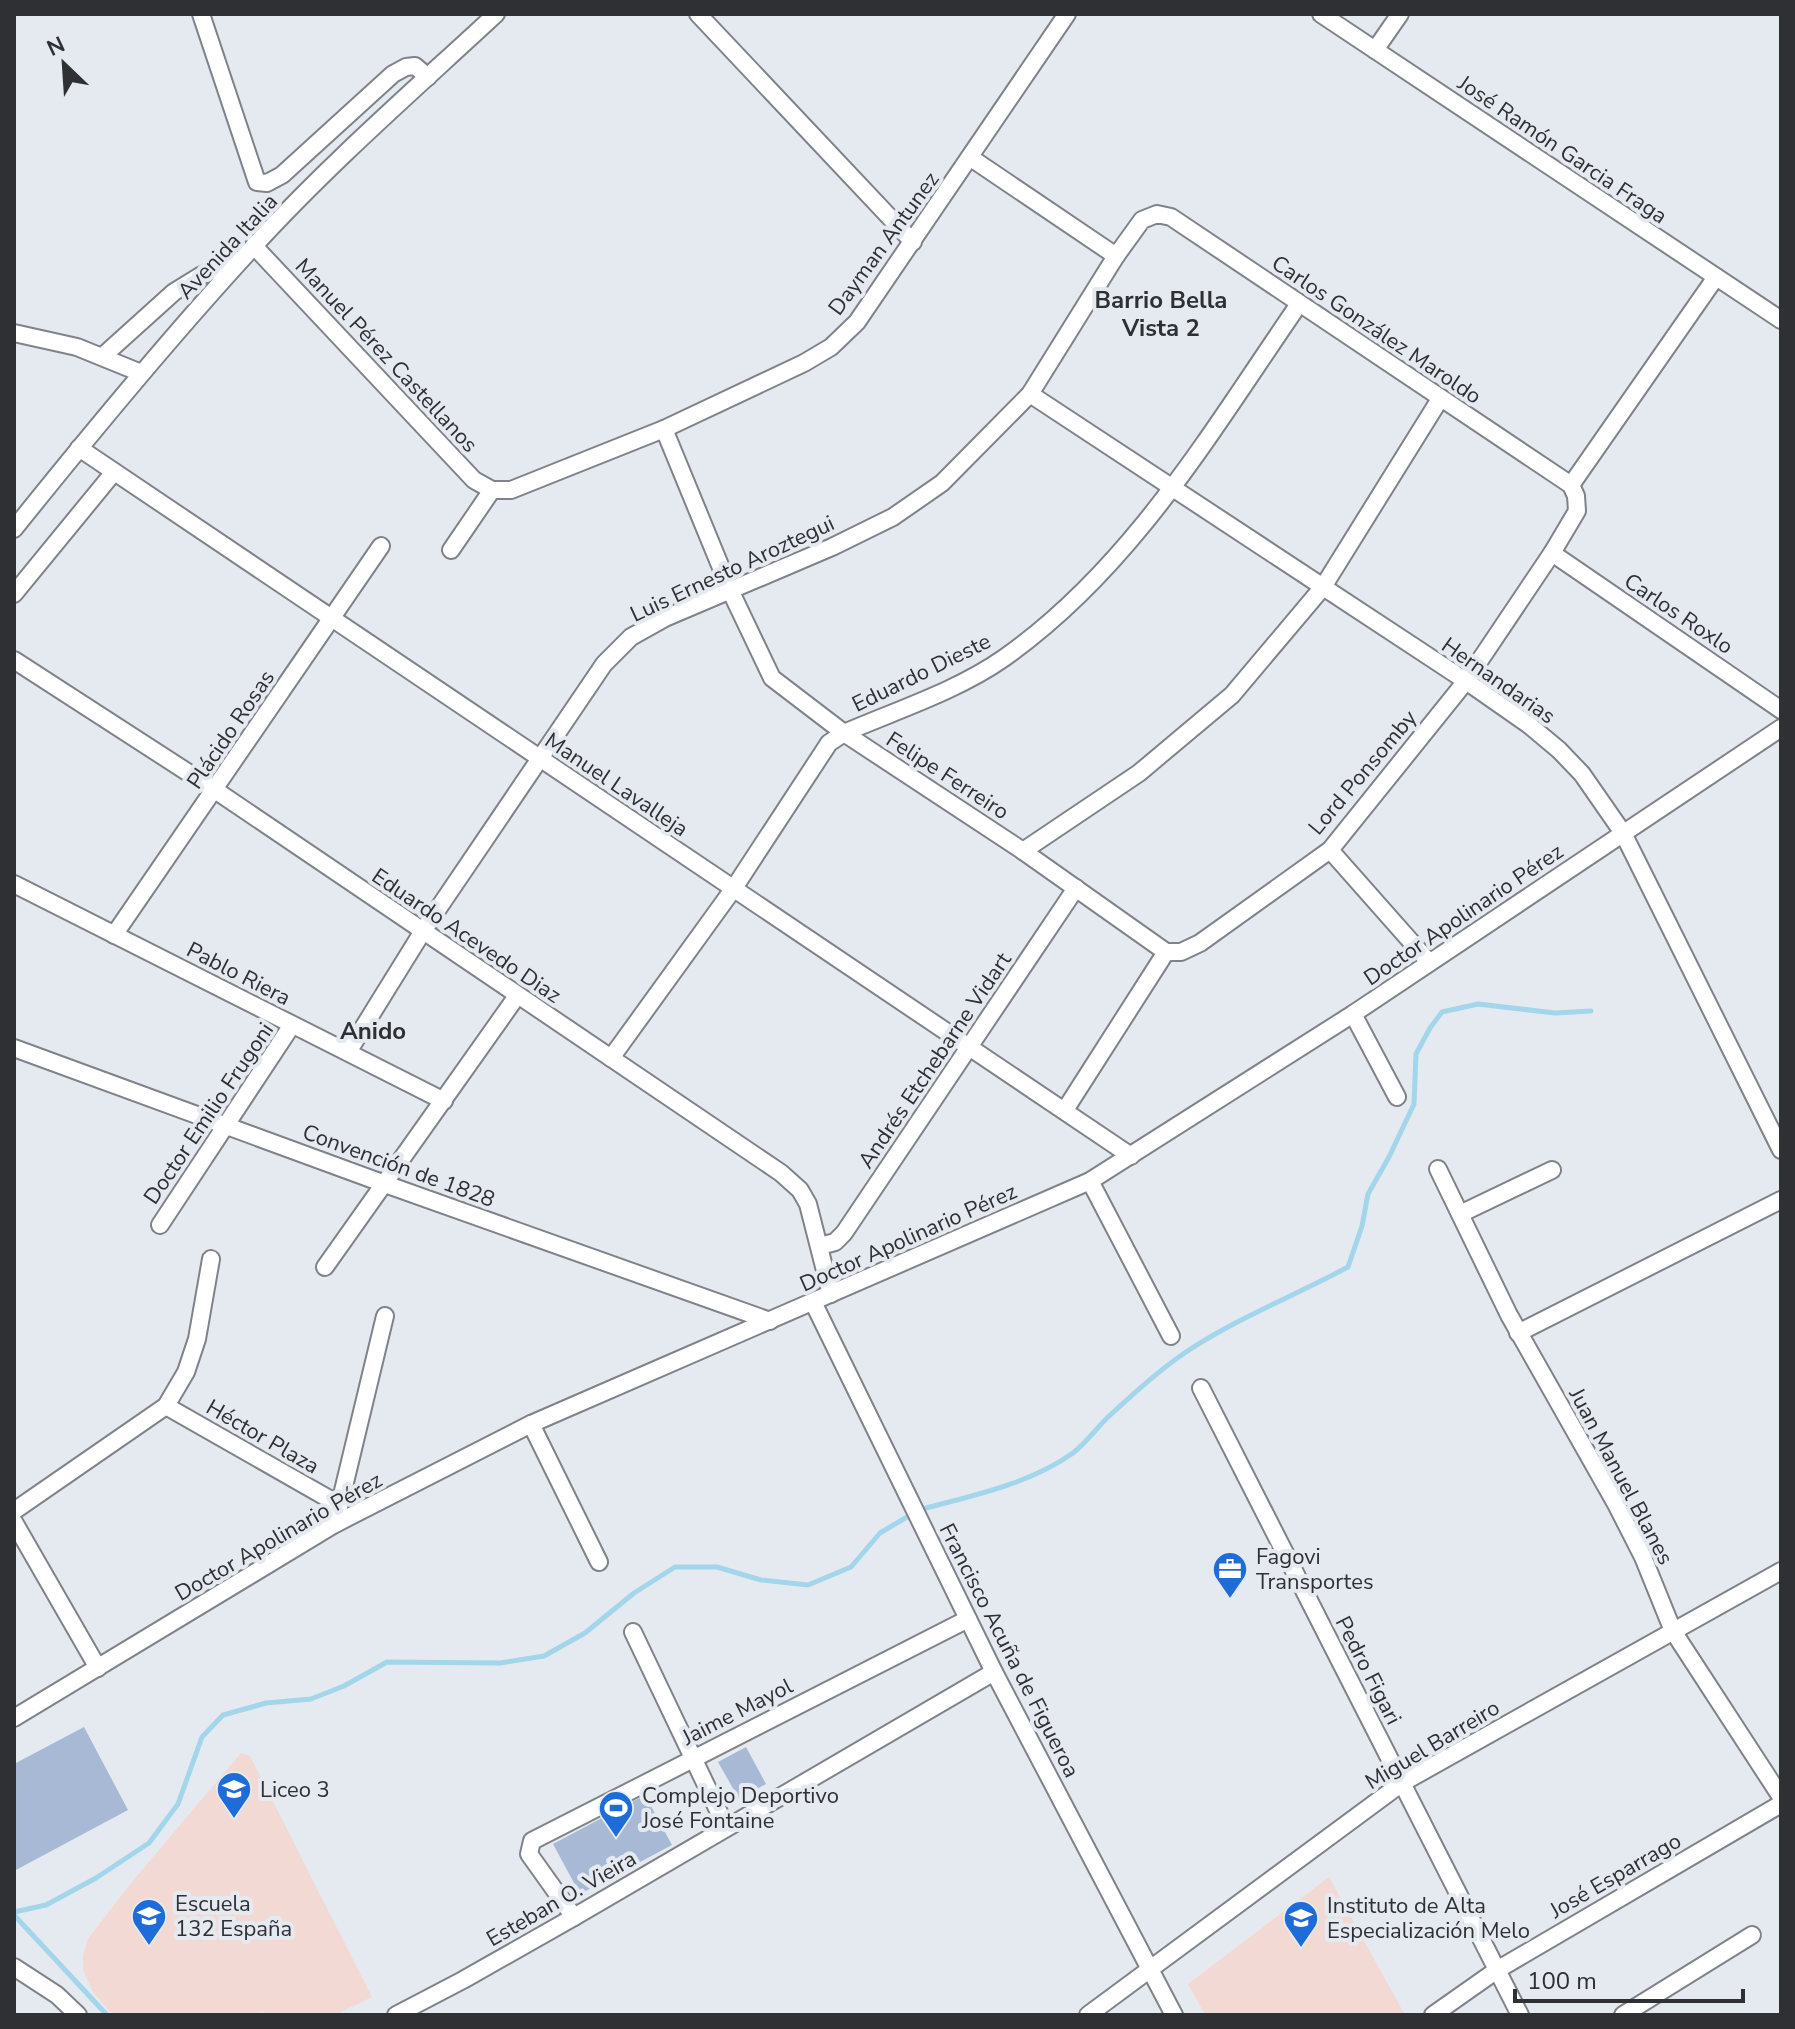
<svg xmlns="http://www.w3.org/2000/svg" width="1795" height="2029" viewBox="0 0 1795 2029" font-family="'Nunito Sans',sans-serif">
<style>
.education{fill:#f3d9d4}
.pitch{fill:#a7b9d5}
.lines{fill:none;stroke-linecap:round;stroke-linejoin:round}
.stream{stroke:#a3d5eb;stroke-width:5}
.minor-casing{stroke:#7f8389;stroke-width:20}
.minor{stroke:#fff;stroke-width:16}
.labels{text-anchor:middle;stroke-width:8;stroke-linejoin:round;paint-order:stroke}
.street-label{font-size:22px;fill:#2e3033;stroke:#e5eaf1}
.poi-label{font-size:22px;fill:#2e3033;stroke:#e5eaf1;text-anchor:start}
.neighbourhood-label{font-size:24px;font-weight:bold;fill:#2e3033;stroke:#e5eaf1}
</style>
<rect width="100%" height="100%" fill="#e5eaf1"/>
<g class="education">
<path d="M241 1753 250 1756 372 1997 335 2015H272L262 2012 250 2015H113L93 1992 83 1970V1955L88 1939 130 1884Z"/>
<path d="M1329 1877 1405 2015H1205L1188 1984Z"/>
</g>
<g class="pitch">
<path d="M84 1727 128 1810 14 1871V1764Z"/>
<path d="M746 1747 766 1784 739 1799 718 1762Z"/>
<path d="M645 1795 672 1845 580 1894 553 1844Z"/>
</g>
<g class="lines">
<g class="stream">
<path d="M926 1508C976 1495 1031 1483 1073 1453 1086 1443 1096 1429 1107 1418 1132 1395 1158 1371 1186 1352 1237 1318 1294 1296 1348 1267L1362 1226 1368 1194 1389 1157 1414 1104 1416 1054 1430 1028 1442 1012 1478 1004 1555 1013 1591 1011"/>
<path d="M14 1912 46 1905 96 1878 149 1843 178 1804 202 1737 223 1715 266 1703 311 1699 344 1686 387 1662 500 1663 544 1656 585 1633 634 1593 675 1567H717L761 1580 808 1585 851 1567 880 1533 907 1517"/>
<path d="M14 1915 107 2015"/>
</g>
<g class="minor-casing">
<g id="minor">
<path d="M201 14 257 182 267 183 282 175 393 74 406 67 415 66 428 77"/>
<path d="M698 14 913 242"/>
<path d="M1321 14 1781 320"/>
<path d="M1375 50 1400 14"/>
<path d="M971 158 1116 256"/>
<path d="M254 246 474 480 492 490H511L664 429 804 363 831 347 857 322 1067 14"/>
<path d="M14 333 77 347 141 373"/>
<path d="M103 356 174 292 200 276 237 260"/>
<path d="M1030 394 1466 681 1529 725 1559 750 1582 774 1623 833 1781 1150"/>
<path d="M664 429 731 592 772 678 844 733 1023 851 1166 952"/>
<path d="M79 448 1131 1156"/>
<path d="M1571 485 1716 277"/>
<path d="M14 529C91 433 170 337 254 246 329 164 414 90 496 14"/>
<path d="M451 550 492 490"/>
<path d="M1552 553 1781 710"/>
<path d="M14 594 114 472"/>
<path d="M14 660 215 790 781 1173 800 1190 808 1204 831 1294"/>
<path d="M1330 850 1429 962"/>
<path d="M1023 851 1139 773 1232 695 1323 587 1440 399"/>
<path d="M14 884 444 1101"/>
<path d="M114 935 381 546"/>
<path d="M1353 1014 1397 1097"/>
<path d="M14 1048 385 1184 770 1321"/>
<path d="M348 1052 423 931 604 664 631 637 665 618 832 547 893 517 942 483 1030 394 1116 256 1142 220 1157 214 1171 217 1571 485 1576 496 1577 511 1552 553 1466 681 1330 850 1200 943 1181 952H1166"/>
<path d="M611 1058 734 888 829 743 844 733C897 710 957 691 1004 658 1132 568 1212 430 1299 304"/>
<path d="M1065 1110 1166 952"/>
<path d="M1438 1169 1509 1315 1616 1504 1643 1557 1673 1631 1781 1797"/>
<path d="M1090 1181 1171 1336"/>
<path d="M1460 1214 1552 1170"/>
<path d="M160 1225 292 1025"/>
<path d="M820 1246 835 1242 844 1233 1076 888"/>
<path d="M325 1267 517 996"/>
<path d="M813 1302 994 1672 1174 2015"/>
<path d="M1518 1333 1781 1200"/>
<path d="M1201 1388 1520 2015"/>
<path d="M166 1406 338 1504"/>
<path d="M531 1424 599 1562"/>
<path d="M14 1511 166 1406 186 1372 197 1339 211 1259"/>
<path d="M14 1522 98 1668"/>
<path d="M335 1524 385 1316"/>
<path d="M633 1632 726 1827"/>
<path d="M14 1718 335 1524 531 1424 1090 1181 1353 1014 1781 728"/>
<path d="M574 1917 529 1854 532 1841 968 1619"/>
<path d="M14 1967 57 1995 78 2015"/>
<path d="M396 2015 463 1980 574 1917 994 1672"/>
<path d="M1088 2015 1402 1783 1781 1571"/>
<path d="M1433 2015 1497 1970 1781 1804"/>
<path d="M1623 2015 1752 1935"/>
</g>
</g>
<use href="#minor" class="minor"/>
</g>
<defs>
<g id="office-pin" transform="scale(1.8)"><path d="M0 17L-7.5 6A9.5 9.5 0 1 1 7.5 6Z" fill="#1e6cd7" stroke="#e5eaf1"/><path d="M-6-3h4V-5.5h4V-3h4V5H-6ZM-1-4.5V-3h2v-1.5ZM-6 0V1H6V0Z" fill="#fff"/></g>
<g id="school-pin" transform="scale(1.8)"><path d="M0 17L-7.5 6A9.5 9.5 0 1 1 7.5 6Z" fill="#1e6cd7" stroke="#e5eaf1"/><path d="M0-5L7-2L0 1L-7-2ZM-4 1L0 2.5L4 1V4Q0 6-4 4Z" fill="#fff"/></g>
<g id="stadium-pin" transform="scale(1.8)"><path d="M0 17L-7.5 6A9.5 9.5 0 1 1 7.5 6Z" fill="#1e6cd7" stroke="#e5eaf1"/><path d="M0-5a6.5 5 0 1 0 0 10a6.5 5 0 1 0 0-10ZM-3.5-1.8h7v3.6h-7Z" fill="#fff"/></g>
<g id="university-pin" transform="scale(1.8)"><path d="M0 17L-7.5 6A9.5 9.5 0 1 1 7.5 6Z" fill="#1e6cd7" stroke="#e5eaf1"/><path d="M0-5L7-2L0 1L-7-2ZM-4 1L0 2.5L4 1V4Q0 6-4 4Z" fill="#fff"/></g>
</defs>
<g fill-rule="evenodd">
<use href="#office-pin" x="1230" y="1569"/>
<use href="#school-pin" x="234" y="1789"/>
<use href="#stadium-pin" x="616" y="1808"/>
<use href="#school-pin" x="149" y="1916"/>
<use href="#university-pin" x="1301" y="1918"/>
</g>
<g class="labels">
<g class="street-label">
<text transform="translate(1563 149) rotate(34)" y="8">José Ramón Garcia Fraga</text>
<text transform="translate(883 243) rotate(-54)" y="8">Dayman Antunez</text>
<text transform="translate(227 246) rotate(-47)" y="8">Avenida Italia</text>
<text transform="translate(1377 329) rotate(34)" y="8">Carlos González Maroldo</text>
<text transform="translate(387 355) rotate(47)" y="8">Manuel Pérez Castellanos</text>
<text transform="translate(732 568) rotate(-25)" y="8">Luis Ernesto Aroztegui</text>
<text transform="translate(1679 613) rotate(34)" y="8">Carlos Roxlo</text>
<text transform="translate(921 672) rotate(-26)" y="8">Eduardo Dieste</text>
<text transform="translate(1499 680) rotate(35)" y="8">Hernandarias</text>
<text transform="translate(230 729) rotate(-56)" y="8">Plácido Rosas</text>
<text transform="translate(1362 772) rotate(-50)" y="8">Lord Ponsomby</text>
<text transform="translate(948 775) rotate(33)" y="8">Felipe Ferreiro</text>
<text transform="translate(617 784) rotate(34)" y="8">Manuel Lavalleja</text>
<text transform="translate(1463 914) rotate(-34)" y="8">Doctor Apolinario Pérez</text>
<text transform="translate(467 935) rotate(34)" y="8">Eduardo Acevedo Diaz</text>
<text transform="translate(239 973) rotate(27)" y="8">Pablo Riera</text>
<text transform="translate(934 1060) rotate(-56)" y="8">Andrés Etchebarne Vidart</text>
<text transform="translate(208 1113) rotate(-56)" y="8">Doctor Emilio Frugoni</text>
<text transform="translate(399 1165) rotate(20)" y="8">Convención de 1828</text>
<text transform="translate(908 1237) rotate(-24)" y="8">Doctor Apolinario Pérez</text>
<text transform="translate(263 1436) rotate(30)" y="8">Héctor Plaza</text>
<text transform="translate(1622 1476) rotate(62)" y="8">Juan Manuel Blanes</text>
<text transform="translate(278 1536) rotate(-30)" y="8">Doctor Apolinario Pérez</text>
<text transform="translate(1010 1650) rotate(63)" y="8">Francisco Acuña de Figueroa</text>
<text transform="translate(1369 1670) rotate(63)" y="8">Pedro Figari</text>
<text transform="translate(737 1711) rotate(-27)" y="8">Jaime Mayol</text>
<text transform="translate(1432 1744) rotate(-31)" y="8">Miguel Barreiro</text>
<text transform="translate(1615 1875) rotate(-30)" y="8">José Esparrago</text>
<text transform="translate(561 1898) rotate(-30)" y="8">Esteban O. Vieira</text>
</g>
<g class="poi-label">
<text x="1256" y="1564">Fagovi<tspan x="1256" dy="25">Transportes</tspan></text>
<text x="260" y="1797">Liceo 3</text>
<text x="642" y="1803">Complejo Deportivo<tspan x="642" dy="25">José Fontaine</tspan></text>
<text x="175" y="1911">Escuela<tspan x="175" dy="25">132 España</tspan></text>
<text x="1327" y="1913">Instituto de Alta<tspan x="1327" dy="25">Especialización Melo</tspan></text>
</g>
<g class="neighbourhood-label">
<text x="1161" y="308">Barrio Bella<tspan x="1161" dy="28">Vista 2</tspan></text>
<text x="373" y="1039">Anido</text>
</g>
</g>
<rect width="1795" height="2029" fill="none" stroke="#2e3033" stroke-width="32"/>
<g transform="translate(64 64) rotate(335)" stroke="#e5eaf1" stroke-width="6" paint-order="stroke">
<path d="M0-6L14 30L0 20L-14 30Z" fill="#2e3033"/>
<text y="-12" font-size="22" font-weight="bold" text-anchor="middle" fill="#2e3033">N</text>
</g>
<path d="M1515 1989v12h228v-12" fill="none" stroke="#2e3033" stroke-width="4"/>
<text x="1527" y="1989" font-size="24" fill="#2e3033" stroke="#e5eaf1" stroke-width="6" paint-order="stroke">100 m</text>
</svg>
